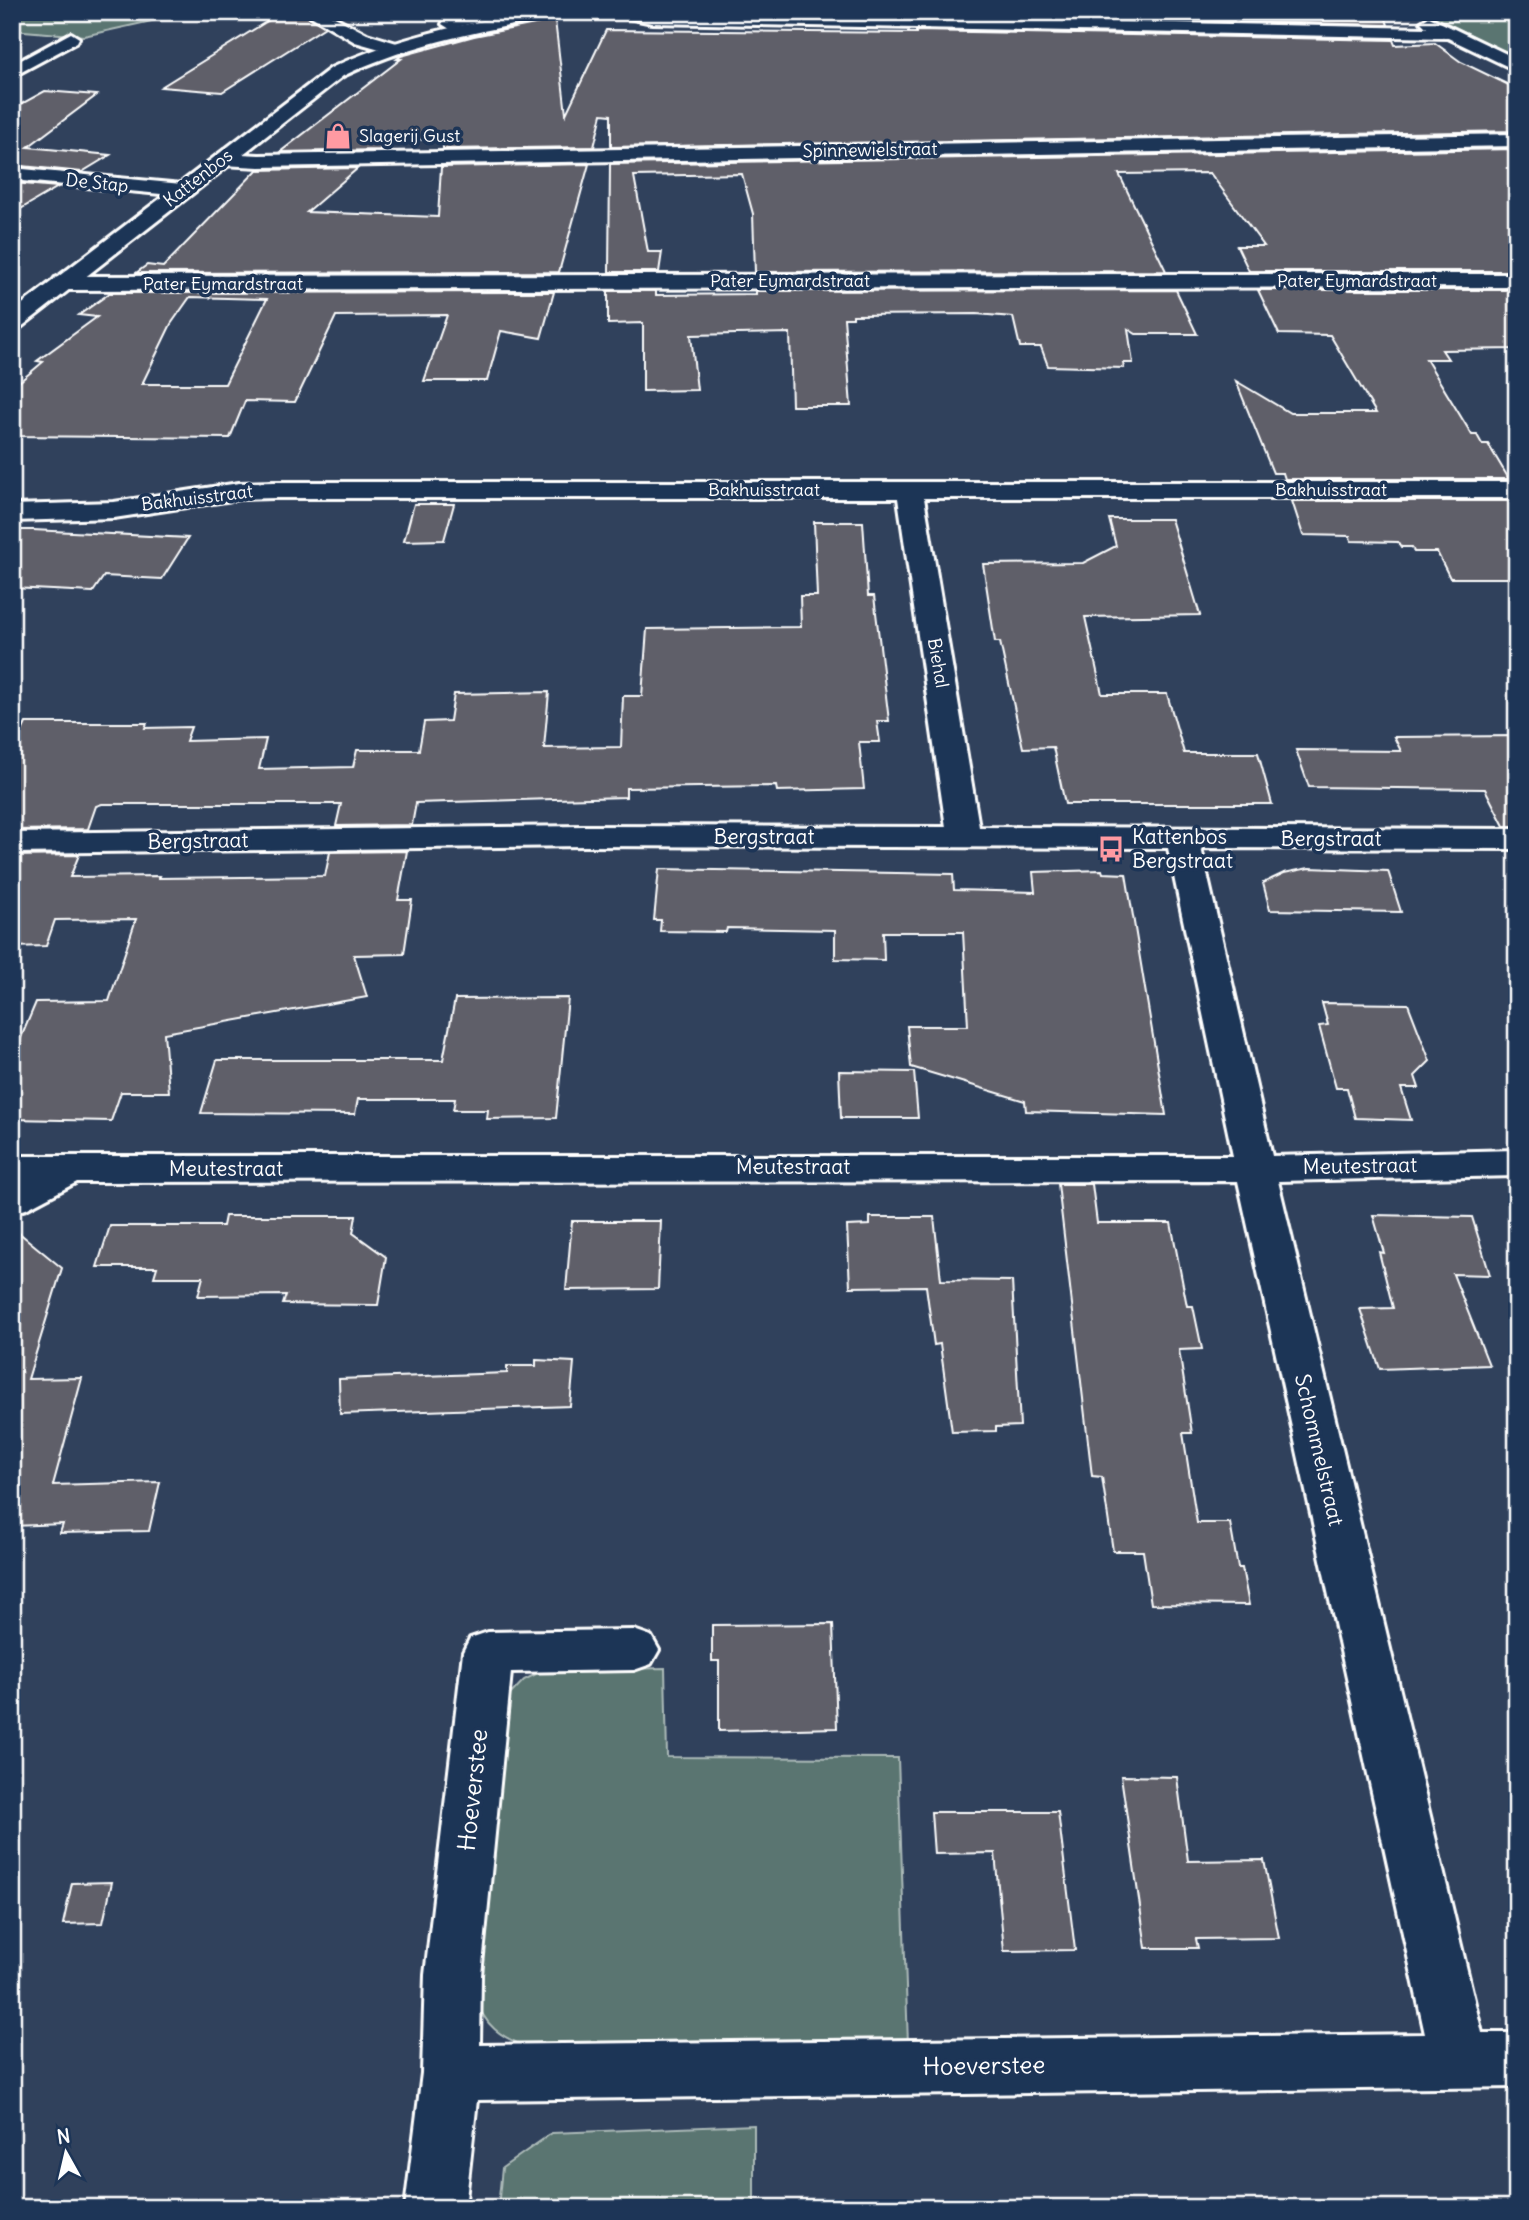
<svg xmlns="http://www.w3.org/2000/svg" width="1529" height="2220" viewBox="0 0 1529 2220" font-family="Delius,sans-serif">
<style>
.green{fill:#5a7471;stroke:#acbab8;stroke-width:2}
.building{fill:#5e5e69;stroke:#fff;stroke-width:2;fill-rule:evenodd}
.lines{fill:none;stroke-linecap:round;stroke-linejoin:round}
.street-casing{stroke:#fff;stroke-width:6}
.secondary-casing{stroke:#fff;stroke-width:6}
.street{fill:#1d3557;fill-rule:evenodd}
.secondary{fill:#1d3557;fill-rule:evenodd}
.labels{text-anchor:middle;stroke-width:7;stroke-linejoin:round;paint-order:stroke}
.far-poi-label{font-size:18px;fill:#fff;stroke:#1d3557;text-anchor:start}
.far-street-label{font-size:18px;fill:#fff;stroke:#1d3557}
.street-label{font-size:21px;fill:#fff;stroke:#1d3557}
.poi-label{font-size:21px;fill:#fff;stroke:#1d3557;text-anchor:start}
.near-street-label{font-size:24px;fill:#fff;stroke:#1d3557}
</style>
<rect width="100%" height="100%" fill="#30415c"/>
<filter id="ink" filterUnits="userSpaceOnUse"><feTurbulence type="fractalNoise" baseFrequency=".0143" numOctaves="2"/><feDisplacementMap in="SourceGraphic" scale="14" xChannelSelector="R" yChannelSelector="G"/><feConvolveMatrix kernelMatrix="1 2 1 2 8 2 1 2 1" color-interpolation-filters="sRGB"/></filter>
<g filter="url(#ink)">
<g class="green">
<path d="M12 12H192L84 36 12 30Z"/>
<path d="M1425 12H1517V58Z"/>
<path d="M665 1668 667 1757 898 1758 908 2044 526 2046C502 2038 483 2025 477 1999L507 1698 524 1680 542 1671Z"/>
<path d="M754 2125V2208H498L502 2168 552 2133Z"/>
</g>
<g class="building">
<path d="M282 12H301L325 27 222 92 161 87Z"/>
<path d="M917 12 1325 13 1385 16 1388 25 917 15Z"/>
<path d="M555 20 566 114 606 30 916 33V31L1393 40 1395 45 1435 43 1461 62 1517 89V131L611 147V115L602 114 594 147 443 149V141L394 138 379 150 280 152 401 59H397L401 56 474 36Z"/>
<path d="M45 91 97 95 28 147 110 155 82 172 12 165V109Z"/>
<path d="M1517 149V271H1249L1237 246H1264L1210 173 1119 174 1166 271 755 272 753 214 742 174 634 176 648 252H662L659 272H609L610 164Z"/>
<path d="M589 164 559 272 136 273 147 265 163 267 257 170 358 168 307 212 438 217 441 167Z"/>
<path d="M12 183 58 187 12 214Z"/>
<path d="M1176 290 1197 334H1136L1128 329 1133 363H1123L1124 368 1048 366 1041 347H1020L1013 317 976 314 853 315V318H844L851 406H792L790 333 691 335 697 390 643 391V323L608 324V291H656V295L756 294V291Z"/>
<path d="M1258 290H1517V349L1442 350 1448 359H1426L1472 435H1477L1482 444H1488L1509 479H1285L1283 473H1273L1236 381 1290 413H1376L1330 335 1279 334Z"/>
<path d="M554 292 541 338 501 331 487 381H424L447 315 336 316 295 402 245 401 230 438 12 436V388L43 362 37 361 97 317 79 315 110 293ZM190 297 267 299 225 384H142L171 324Z"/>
<path d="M1292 501H1517V578H1450L1437 552H1414L1412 547H1401L1398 542 1351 541 1350 536 1303 535Z"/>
<path d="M414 504H454L444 540 404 541Z"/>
<path d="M1109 519H1171L1200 615 1085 617 1102 694H1167L1184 753H1258L1272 804H1065L1053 747 1023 748 1000 642H995L983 564 1083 563 1116 546Z"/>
<path d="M814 522H863L868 596H874L889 721H877L880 742H859L864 789 777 791 776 786 626 788V797L416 803 412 825 336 826 341 804H102L96 806 88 829 12 830V753L26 723H147L145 728 191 727 186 741 266 739 259 769 353 767 357 750H419L424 722 450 721 454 694 549 692 544 748 621 747 623 696H642L647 629 801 627 800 596H817Z"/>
<path d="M12 530H33L188 538 162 579 104 576 93 592 12 588Z"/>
<path d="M1517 736V826H1504L1485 789 1309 787 1296 750 1401 751 1394 737Z"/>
<path d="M407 851 398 900H412L404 954 354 955 367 997 164 1033 169 1092H121L111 1121 12 1119V1059L36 1002 109 1001 136 919 55 920 46 946 12 947V856L79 855 70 877 160 876 159 878 325 876 330 852Z"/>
<path d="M1309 868 1388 871 1401 912 1270 910 1263 883 1284 873Z"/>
<path d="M659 869 953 874 954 890 1035 892 1033 872 1102 870 1103 873 1126 874 1166 1115 1026 1111 1025 1101 911 1067 907 1026H968L963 932H883L884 960 835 959V930L727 928 726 932 660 931 661 920H654Z"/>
<path d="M568 998 556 1118 487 1119 488 1110H453L455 1099H358L355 1114 201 1113 217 1060H443L455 999Z"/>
<path d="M1322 1003 1408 1004 1430 1061 1415 1076 1419 1088H1401L1411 1120 1355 1118 1347 1088H1336L1319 1026 1328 1025Z"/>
<path d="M839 1071 914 1072 918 1118H841Z"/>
<path d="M1058 1184H1092L1097 1223H1171L1187 1306H1193L1202 1349 1179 1350 1192 1433H1183L1197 1523H1230L1238 1568H1242L1249 1605 1151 1604 1143 1551H1113L1102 1477 1092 1476Z"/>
<path d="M1373 1215 1472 1217 1490 1275 1453 1274 1489 1365 1380 1369 1360 1309 1393 1308 1379 1252 1384 1253Z"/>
<path d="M225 1216H356L353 1233 386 1257 378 1305 283 1304 286 1295 198 1296 203 1277H154L157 1267H97L110 1226H223Z"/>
<path d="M870 1217H934L941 1280 1012 1281 1020 1426 996 1427V1431L952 1432 940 1344 934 1345 926 1286 850 1287 847 1226 870 1225Z"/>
<path d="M572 1221H661L658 1289 566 1290Z"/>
<path d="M12 1227 62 1268 28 1379 82 1378 53 1485 160 1482 149 1531 60 1533 63 1524 12 1526Z"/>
<path d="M536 1360 574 1362 570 1406 340 1414 339 1379 507 1373V1366H536Z"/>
<path d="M833 1624 837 1728 719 1731V1661H712V1625Z"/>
<path d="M1121 1776 1177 1777 1188 1861 1264 1860 1279 1938 1196 1939 1198 1948H1146Z"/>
<path d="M931 1812H1058L1075 1950 1004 1951 995 1853 934 1854Z"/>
<path d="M112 1882 103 1923 63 1924 72 1883Z"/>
</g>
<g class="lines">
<g class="street-casing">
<g id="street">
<path d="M304 12H325L367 34 400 44 402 48 394 53 355 42Z"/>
<path d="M476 12H504L502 15 450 29 442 24 444 21Z"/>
<path d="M613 12 1427 28 1421 22 1429 17 1517 59V71L1448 38 652 23 615 15Z"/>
<path d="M71 33 79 38 77 42 12 77V65Z"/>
<path d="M1517 134V146L259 167 223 165 213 159 223 153 259 155Z"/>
<path d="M12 168 182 184 189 186 192 190 189 194 182 196 12 180Z"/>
<path d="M1143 274H1517V287L63 290 55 288 52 283 55 278 63 276Z"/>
<path d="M274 482H1517V498H924L979 827 1517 829V849L1201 848 1272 1156 1517 1150V1176L1278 1181 1482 2033H1517V2087L477 2100 465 2208H405L422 2073 425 1975 463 1652 470 1638 488 1632 634 1630 651 1636 659 1650 651 1664 634 1670 511 1672 481 1975 480 2045 1425 2034 1238 1181 77 1182 26 1209 12 1213V1156H1233L1168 848 585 846 12 853V833L585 826 946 827 898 498H274L239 499 114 518 12 521V505L114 502 239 483Z"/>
</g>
</g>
<g class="secondary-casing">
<path id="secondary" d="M529 12H563L555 17C482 31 411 43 343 76L20 328 12 330V312L331 68C394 38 460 25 529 12Z"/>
</g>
<use href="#street" class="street"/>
<use href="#secondary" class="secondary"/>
</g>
</g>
<defs>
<g id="shop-bare" transform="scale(2.1)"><path d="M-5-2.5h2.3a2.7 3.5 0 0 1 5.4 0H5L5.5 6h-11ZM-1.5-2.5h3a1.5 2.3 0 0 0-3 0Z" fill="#ff9aa2" stroke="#1d3557" stroke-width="2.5" paint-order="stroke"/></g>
<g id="bus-bare" transform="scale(2.1)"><path d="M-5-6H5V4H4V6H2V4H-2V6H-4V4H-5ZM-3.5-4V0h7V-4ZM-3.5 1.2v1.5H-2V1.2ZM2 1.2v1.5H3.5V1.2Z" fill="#ff9aa2" stroke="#1d3557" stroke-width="2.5" paint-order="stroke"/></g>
</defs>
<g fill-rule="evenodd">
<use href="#shop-bare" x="338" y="136"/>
<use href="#bus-bare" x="1111" y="849"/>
</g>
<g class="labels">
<g class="far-poi-label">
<text x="359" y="142">Slagerij Gust</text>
</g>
<g class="far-street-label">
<text transform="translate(870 150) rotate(-1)" y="6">Spinnewielstraat</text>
<text transform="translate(198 178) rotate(-38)" y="6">Kattenbos</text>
<text transform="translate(97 183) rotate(6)" y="6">De Stap</text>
<text x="790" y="287">Pater Eymardstraat</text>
<text x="1357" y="287">Pater Eymardstraat</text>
<text x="223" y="290">Pater Eymardstraat</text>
<text x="764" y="496">Bakhuisstraat</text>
<text x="1331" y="496">Bakhuisstraat</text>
<text transform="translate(197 498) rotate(-7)" y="6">Bakhuisstraat</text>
<text transform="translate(938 663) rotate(80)" y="6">Biehal</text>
</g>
<g class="street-label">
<text x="764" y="844">Bergstraat</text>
<text x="1331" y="846">Bergstraat</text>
<text transform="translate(198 841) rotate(-1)" y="7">Bergstraat</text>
<text transform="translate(1360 1166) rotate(-1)" y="7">Meutestraat</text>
<text x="793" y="1174">Meutestraat</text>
<text x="226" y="1176">Meutestraat</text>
<text transform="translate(1319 1450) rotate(77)" y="7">Schommelstraat</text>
</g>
<g class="poi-label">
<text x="1132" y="844">Kattenbos<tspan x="1132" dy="24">Bergstraat</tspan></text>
</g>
<g class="near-street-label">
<text transform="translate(473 1790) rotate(-84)" y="8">Hoeverstee</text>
<text transform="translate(984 2066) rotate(-1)" y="8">Hoeverstee</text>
</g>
</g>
<rect width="1529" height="2220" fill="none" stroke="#1d3557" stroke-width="42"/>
<rect x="21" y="21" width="1487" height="2178" fill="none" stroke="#fff" stroke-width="2.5" filter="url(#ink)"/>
<g transform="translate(66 2153) rotate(352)" stroke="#1d3557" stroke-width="5" paint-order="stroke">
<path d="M0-5L12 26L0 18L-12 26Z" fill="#ffffff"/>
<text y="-10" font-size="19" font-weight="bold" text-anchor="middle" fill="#ffffff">N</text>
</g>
</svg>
